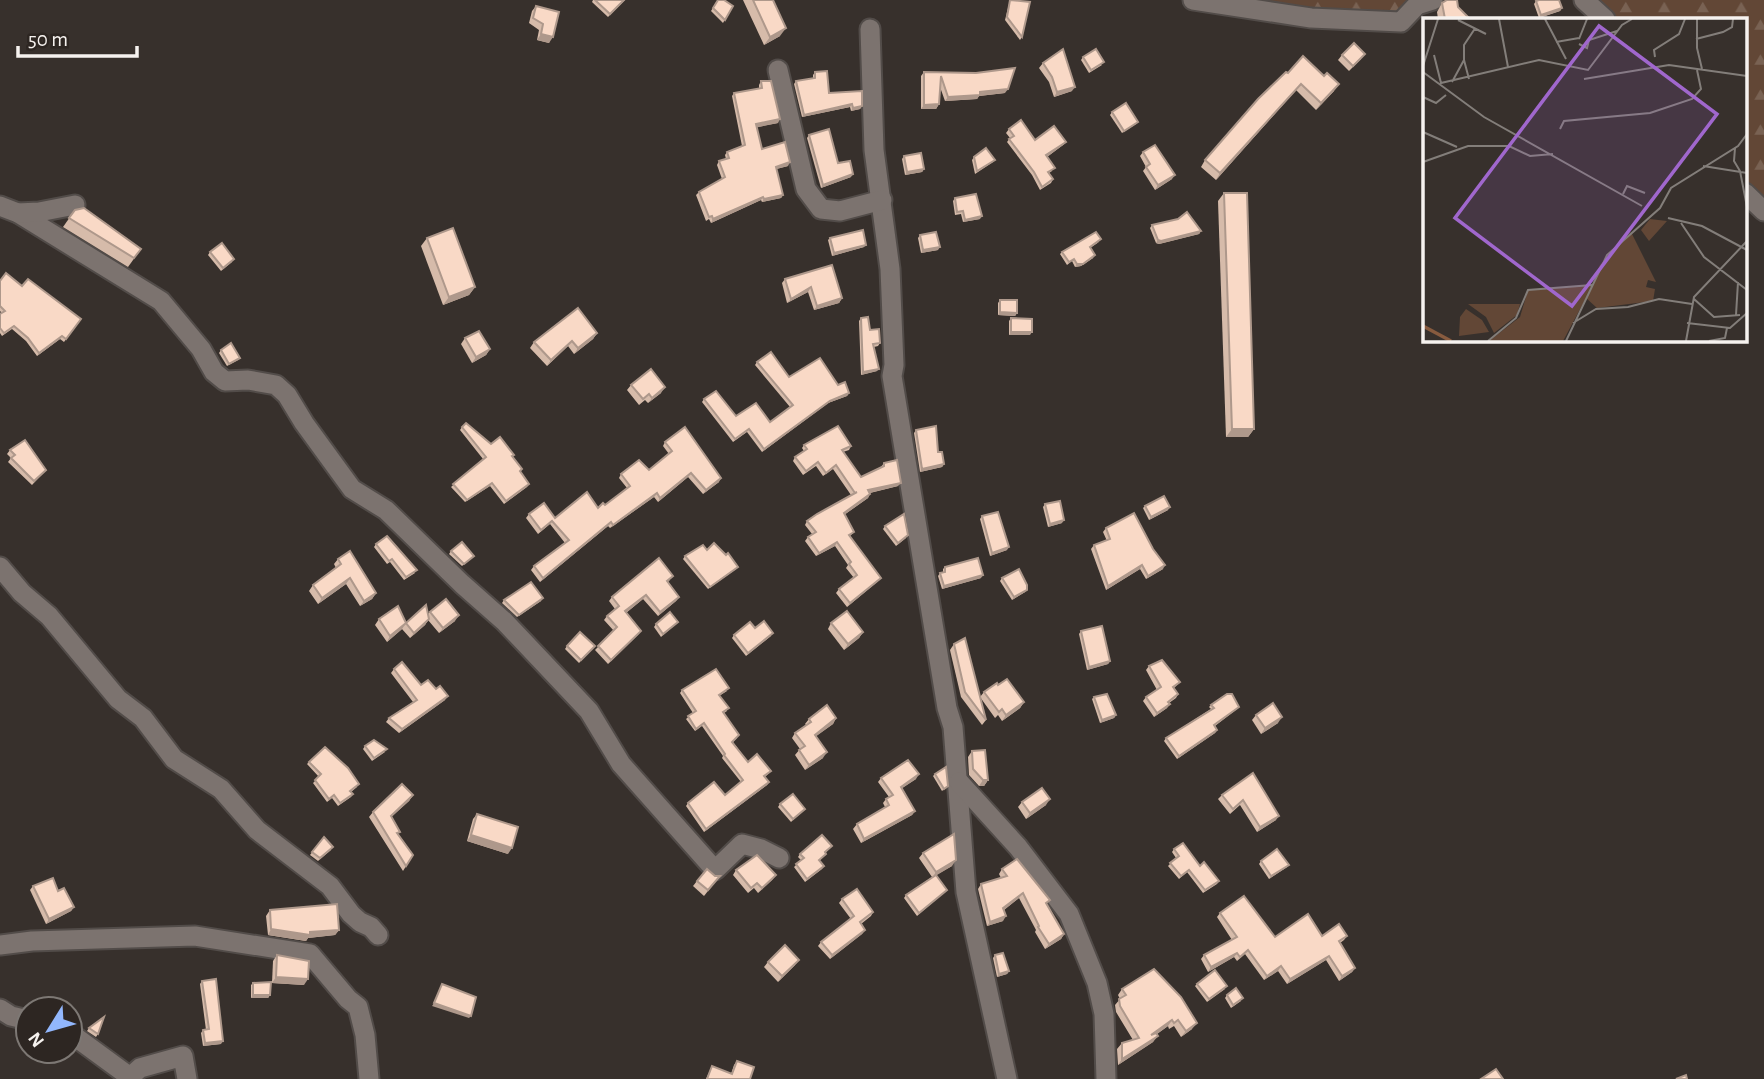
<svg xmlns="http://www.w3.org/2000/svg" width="1764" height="1079" viewBox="0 0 1764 1079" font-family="'Alegreya Sans',sans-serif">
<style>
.forest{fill:url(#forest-firs)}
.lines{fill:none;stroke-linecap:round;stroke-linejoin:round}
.minor-casing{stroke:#524c49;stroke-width:23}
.minor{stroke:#7c736f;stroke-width:19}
.wall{fill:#d6bbaa}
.shaded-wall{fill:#ae988b}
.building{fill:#f9d9c6;stroke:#ae988b;stroke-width:2}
.inset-river{fill:none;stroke:#885b3f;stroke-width:3.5}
.inset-road{fill:none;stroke:#837e7a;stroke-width:2}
.view{fill:#a067cd;fill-opacity:0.15;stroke:#a067cd;stroke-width:3.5}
.inset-edge{fill:none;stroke:#f6f2ef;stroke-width:3.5}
</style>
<defs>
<pattern id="forest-firs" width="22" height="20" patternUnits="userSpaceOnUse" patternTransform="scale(1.75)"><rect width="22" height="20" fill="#624736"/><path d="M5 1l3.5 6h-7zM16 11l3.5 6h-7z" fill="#796253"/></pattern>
</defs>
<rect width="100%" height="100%" fill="#37302c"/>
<g class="forest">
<path d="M1192 0H1433L1401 22Z"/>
<path d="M1583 0H1764V211L1745 193V19H1605Z"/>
</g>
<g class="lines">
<g class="minor-casing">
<g id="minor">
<path d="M1193 0 1311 18 1401 22 1417 5 1433 0"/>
<path d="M1584 0 1605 19"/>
<path d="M870 29 874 150 890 269 894 365 892 376 947 708 953 727 966 892 1007 1079"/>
<path d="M778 70 806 189 821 209 840 211 882 200"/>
<path d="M1745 193 1764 211"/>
<path d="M0 206 18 213 161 301 201 349 214 372 225 381 248 380 276 385 287 395 304 423 352 489 386 510 462 584 504 621 589 711 621 764 715 870 742 844 761 849 779 858"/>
<path d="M18 213 39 212 75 205"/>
<path d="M0 567 22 593 49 616 118 699 143 718 174 759 221 789 257 830 330 886 351 914 360 922 371 927 378 935"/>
<path d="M959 782 1018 847 1069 914 1097 983 1104 1014 1106 1079"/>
<path d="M0 945 32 941 195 936 310 954 348 999 358 1007 365 1035 369 1079"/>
<path d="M0 1009 11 1016 28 1020"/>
<path d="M70 1033 130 1077 140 1068 183 1056 187 1079"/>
</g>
</g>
<use href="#minor" class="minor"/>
</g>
<g class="wall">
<path d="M593 0H625L608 17 592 2Z"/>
<path d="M718 0 733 6 723 23 711 11Z"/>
<path d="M743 0H773L780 36 764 45Z"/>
<path d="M1010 0H1019L1022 37 1020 40 1005 20Z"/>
<path d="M1536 1 1562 8 1560 11 1539 18 1534 4Z"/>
<path d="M1442 3 1458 7 1470 19H1438L1437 12Z"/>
<path d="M536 6 559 12 549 43 537 40 539 30 529 23 532 11Z"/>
<path d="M1342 55 1361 59 1349 71 1338 60Z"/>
<path d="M1083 57 1102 65 1089 73 1081 60Z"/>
<path d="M1043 63 1072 91 1054 97 1049 82 1039 68Z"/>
<path d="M815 72 829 93 862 106 860 109 851 111 850 107 802 117 794 84 796 81 813 78V75Z"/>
<path d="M924 72 1005 93 979 96 977 99 945 101 940 87 939 104 936 109H921V76Z"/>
<path d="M1288 73 1334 91 1316 110 1296 90 1216 180 1201 167 1205 160Z"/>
<path d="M761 81 778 123 757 127 762 149 788 166 776 169 783 195 781 198 762 202 761 200 711 223 709 219 706 221 696 195 699 192 722 179 717 165 719 161 726 159 725 155 727 152 742 146 732 96 734 93 759 89V85Z"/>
<path d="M1112 112 1136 124 1122 133 1110 115Z"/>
<path d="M1009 129 1035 140 1066 142 1063 145 1047 157 1052 171 1049 173 1053 179 1051 183 1040 190 1032 175 1007 142 1010 138 1006 133Z"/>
<path d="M809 135 838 163 851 177 821 188 807 138Z"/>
<path d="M1143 152 1172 179 1155 190 1143 171 1146 167 1140 156Z"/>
<path d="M904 156 924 169 922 172 905 175 902 159Z"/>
<path d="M974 157 995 160 993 162 975 174 972 160Z"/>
<path d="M1224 193 1254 429 1248 437H1226L1218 201Z"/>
<path d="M955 198 980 219 963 222 961 214 955 215 953 201Z"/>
<path d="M75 210 141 249 128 267 63 227Z"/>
<path d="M1152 225 1201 231 1199 234 1159 244 1156 243 1150 228Z"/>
<path d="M920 235 938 250 921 253 918 238Z"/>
<path d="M427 238 475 287 469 295 443 305 421 246Z"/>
<path d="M830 238 864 247 832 256 828 240Z"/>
<path d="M1099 242 1090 248 1093 258 1081 266 1075 267 1072 261 1067 265 1060 254 1062 252Z"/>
<path d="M210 252 232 262 221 271 208 255Z"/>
<path d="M785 279 842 298 839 303 814 310 808 292 787 303 782 283Z"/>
<path d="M0 281 22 286 81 319 64 342 60 339 37 356 26 341 12 329 2 336 0 333V314L2 313 0 311Z"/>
<path d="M1000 300 1017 313 1015 316 998 315V303Z"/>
<path d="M861 318 880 343 878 346 874 347 877 371 861 375 859 321Z"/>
<path d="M1011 318 1030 335H1009V321Z"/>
<path d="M597 333 593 339 574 354 568 346 547 366 530 348 534 342Z"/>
<path d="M465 338 490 349 486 355 472 363 461 344Z"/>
<path d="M221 350 240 358 238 360 227 366 219 353Z"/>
<path d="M757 362 789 377 838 385 849 393 847 396 828 403 762 452 747 432 733 442 702 402 704 399 736 416 770 422 790 407 755 365Z"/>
<path d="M631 385 661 393 648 403 645 400 639 405 627 390Z"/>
<path d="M462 427 512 456 520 472 529 484 527 487 504 504 490 486 465 502 451 487 483 459 460 430Z"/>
<path d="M916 430 944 464 942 467 920 472 914 433Z"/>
<path d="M665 442 719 482 703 494 688 477 658 502 654 497 610 528 608 526 540 582 531 570 534 566 565 543 550 524 538 534 526 518 529 514 555 518 598 508 605 505 627 488 619 478 621 474 649 470 669 454 663 446Z"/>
<path d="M804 445 851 446 849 450 843 452 861 477 881 467 884 463 898 486 870 493 868 498 844 515 854 532 850 536 878 581 847 607 836 593 839 589 854 578 846 568 848 565 835 546 816 556 805 541 808 537 812 534 805 525 807 521 851 495 833 469 823 476 816 466 803 475 793 461 795 457 804 451 802 448Z"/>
<path d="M10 450 46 470 32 485 8 462 11 458 7 454Z"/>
<path d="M1045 504 1062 523 1048 527 1043 507Z"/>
<path d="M1145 506 1168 510 1149 520 1143 508Z"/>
<path d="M982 516 1007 550 990 556 980 519Z"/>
<path d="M885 526 906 538 896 546 883 529Z"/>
<path d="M1106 528 1163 569 1146 579 1140 569 1106 590 1091 549 1094 545 1107 541 1103 532Z"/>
<path d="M376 544 415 573 404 580 390 562 387 564 374 547Z"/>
<path d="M707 550 726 555 738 567 736 569 708 589 683 559 685 556Z"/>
<path d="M451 551 472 558 462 566 449 554Z"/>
<path d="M338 559 376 593 372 599 360 606 346 584 318 604 309 591 313 585 336 568 334 564Z"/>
<path d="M945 567 981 578 942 589 938 576 940 573H943V569Z"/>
<path d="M1002 578 1025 592 1012 600 1000 581Z"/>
<path d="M670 580 668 582 679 597 676 601 658 616 643 599 626 613 641 631 608 664 595 650 614 631 604 620 607 616 615 609 609 601 612 597Z"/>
<path d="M504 600 541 601 517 617 502 603Z"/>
<path d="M430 612 455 621 439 633 428 620 425 625 410 638 402 629 387 642 375 625 379 619 406 623 428 614Z"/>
<path d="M678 622 661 637 654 627 656 624Z"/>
<path d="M831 623 863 632 859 638 844 650 828 629Z"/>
<path d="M755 628 771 636 746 656 732 638 734 635Z"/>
<path d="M1081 631 1110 661 1108 664 1087 670 1079 634Z"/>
<path d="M954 644 986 720 982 725 961 697 950 650Z"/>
<path d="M567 646H595L579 663 565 649Z"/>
<path d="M1149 666 1180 682 1174 688 1178 694 1176 698 1169 703 1167 708 1154 717 1143 701 1146 697 1157 690 1146 670Z"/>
<path d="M394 669 445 700 399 733 386 722 389 718 413 702 391 673Z"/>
<path d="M998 685 1024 702 1020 708 1002 721 998 715 995 718 980 697 984 692Z"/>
<path d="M682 690 727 691 719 696 727 711 724 713 737 738 733 742 748 762 771 771 765 777 769 782 767 785 704 832 686 806 688 803 725 795 741 782 722 758 723 756 702 726 695 731 686 719 693 713 680 693Z"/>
<path d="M1094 697 1116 715 1114 718 1100 723 1092 699Z"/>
<path d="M1211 705 1239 707 1237 709 1215 726 1217 730 1215 733 1177 759 1164 741 1166 738 1211 709 1209 707Z"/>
<path d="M1256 715 1278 723 1261 734 1252 720Z"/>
<path d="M836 718 833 724 816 736 823 758 805 770 795 755 800 749 792 738 795 733 806 725 805 724 809 719Z"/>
<path d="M365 746 385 752 372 761 363 749Z"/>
<path d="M972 751 988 780 984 786H979L969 775 968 757Z"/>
<path d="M309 762 357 787 351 792 353 794 351 797 338 806 332 798 327 802 313 783 319 777 307 764Z"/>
<path d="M1253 773 1276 820 1257 832 1240 805 1230 814 1218 799 1222 795Z"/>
<path d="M935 774 948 786 942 791 933 776Z"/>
<path d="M881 778 916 779 902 788 915 811 912 815 861 843 853 829 857 824 885 807 883 803 886 799 889 797 878 782Z"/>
<path d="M413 795 409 801 391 817 398 834 413 855 403 871 369 817 373 812Z"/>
<path d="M1022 802 1046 805 1026 819 1018 807Z"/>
<path d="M780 804 803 811 791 822 778 807Z"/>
<path d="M477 814 508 854 467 841 473 819Z"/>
<path d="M324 837 331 850 318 861 310 855Z"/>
<path d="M832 846 825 853 824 856 819 861 824 866 822 869 805 882 794 867 801 860 798 857 800 854Z"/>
<path d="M1174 849 1200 866 1219 881 1217 884 1203 893 1187 872 1179 879 1168 866 1176 858 1172 852Z"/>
<path d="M923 853 952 866 936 875 947 890 917 916 904 898 906 895 932 877 919 858Z"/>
<path d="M1261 861 1287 867 1269 879 1259 864Z"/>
<path d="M1002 869 1047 904 1064 934 1061 939 1045 949 1035 932 1036 930 1019 898 1004 910 1003 921 987 926 978 889 981 884 1001 878 999 874Z"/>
<path d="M736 870 776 875 772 880 758 893 754 888 748 893 733 875Z"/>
<path d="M715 876H720L704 896 693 886 697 881Z"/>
<path d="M33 886 74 907 71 911 46 924 30 890Z"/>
<path d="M842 899 873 912 871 916 861 924 865 930 862 934 830 959 818 946 821 942 851 919 839 903Z"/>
<path d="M270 910 339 930 335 935 308 938 306 941 268 935 266 916Z"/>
<path d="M1220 913 1275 937 1347 936 1344 940 1340 943 1355 968 1352 972 1339 981 1326 960 1287 984 1278 971 1264 980 1245 954 1237 961 1234 957 1208 972 1201 959 1204 955 1232 940 1217 917Z"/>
<path d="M277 955 304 985 272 983 273 961Z"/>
<path d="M995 955 1009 971 1007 974 997 977 993 958Z"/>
<path d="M768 962 795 965 778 982 764 967Z"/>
<path d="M1154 969 1192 1029 1181 1037 1174 1026 1169 1029 1168 1026 1157 1034 1153 1042 1118 1065 1117 1049 1122 1043 1133 1040 1116 1012 1115 1005 1120 999 1118 995 1122 989Z"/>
<path d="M202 981 221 1044 203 1046 201 1033 203 1030H206L200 984Z"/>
<path d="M253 983 270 995 268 998H251V985Z"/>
<path d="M1197 984 1225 989 1207 1002 1195 986Z"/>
<path d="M1227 995 1241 1001 1231 1008 1225 998Z"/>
<path d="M89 1028 98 1034 96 1037 87 1031Z"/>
<path d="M737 1061 750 1079H706L712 1066 731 1074 734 1065Z"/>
</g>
<g class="shaded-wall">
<path d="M1562 8 1560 11 1539 18 1541 15Z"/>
<path d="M786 28 780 36 764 45 770 37Z"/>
<path d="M541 34 553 37 549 43 537 40Z"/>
<path d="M1301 84 1296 90 1216 180 1220 173Z"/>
<path d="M1339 84 1334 91 1316 110 1321 103Z"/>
<path d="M1075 87 1072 91 1054 97 1057 92Z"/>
<path d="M1008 89 1005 93 979 96 977 99 945 101 948 97Z"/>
<path d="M852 104 850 107 802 117 804 115Z"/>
<path d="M939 104 936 109H921L924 105Z"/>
<path d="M862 106 860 109 851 111 853 108Z"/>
<path d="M780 119 778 123 754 128 756 124Z"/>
<path d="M1066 142 1063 145 1044 159 1046 155Z"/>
<path d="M790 162 788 166 773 170 776 167Z"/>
<path d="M924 169 922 172 905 175 907 172Z"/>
<path d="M853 174 851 177 821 188 823 185Z"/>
<path d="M1175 175 1172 179 1155 190 1158 185Z"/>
<path d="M783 195 781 198 762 202 764 199Z"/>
<path d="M763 197 761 200 711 223 713 219Z"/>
<path d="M982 216 980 219 963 222 965 220Z"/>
<path d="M1201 231 1199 234 1159 244 1156 243 1158 240Z"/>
<path d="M866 245 864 247 832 256 834 253Z"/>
<path d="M940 247 938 250 921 253 923 250Z"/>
<path d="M1095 255 1093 258 1081 266 1075 267 1077 264Z"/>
<path d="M475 287 469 295 443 305 449 297Z"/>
<path d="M811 287 808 292 787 303 791 299Z"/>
<path d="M842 298 839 303 814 310 817 306Z"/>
<path d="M1000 312 1017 313 1015 316 998 315Z"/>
<path d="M1011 332H1032L1030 335H1009Z"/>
<path d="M597 333 593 339 574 354 578 348Z"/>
<path d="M62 336 60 339 37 356 39 353Z"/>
<path d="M572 341 568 346 547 366 551 360Z"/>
<path d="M490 349 486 355 472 363 476 357Z"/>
<path d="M879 369 877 371 861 375 863 372Z"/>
<path d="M665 387 661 393 648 403 652 398Z"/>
<path d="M849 393 847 396 828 403 762 452 764 449 830 401Z"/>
<path d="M1232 429H1254L1248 437H1226Z"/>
<path d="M944 464 942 467 920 472 922 469Z"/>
<path d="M691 473 688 477 658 502 660 498Z"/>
<path d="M721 478 719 482 703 494 706 490Z"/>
<path d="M492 483 490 486 465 502 467 500Z"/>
<path d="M901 483 898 486 865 494 868 490Z"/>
<path d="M657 493 654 497 610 528 613 525Z"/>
<path d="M870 494 868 498 841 517 844 513Z"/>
<path d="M1170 507 1168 510 1149 520 1151 517Z"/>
<path d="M1064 520 1062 523 1048 527 1050 524Z"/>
<path d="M611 522 608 526 540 582 543 578Z"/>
<path d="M837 542 835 546 816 556 819 553Z"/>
<path d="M1009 547 1007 550 990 556 992 553Z"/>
<path d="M1142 565 1140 569 1106 590 1108 586Z"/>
<path d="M1165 565 1163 569 1146 579 1148 576Z"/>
<path d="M983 575 981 578 942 589 944 586Z"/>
<path d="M350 578 346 584 318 604 322 598Z"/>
<path d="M881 578 878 581 847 607 850 603Z"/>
<path d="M1027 590 1025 592 1012 600 1014 597Z"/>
<path d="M376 593 372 599 360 606 364 601Z"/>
<path d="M646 595 643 599 622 616 625 611Z"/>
<path d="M679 597 676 601 658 616 660 612Z"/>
<path d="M543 598 541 601 517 617 519 615Z"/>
<path d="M459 615 455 621 439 633 443 628Z"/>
<path d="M429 619 425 625 410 638 414 633Z"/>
<path d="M406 623 402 629 387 642 390 636Z"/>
<path d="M641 631 638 635 608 664 611 660Z"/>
<path d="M863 632 859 638 844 650 848 644Z"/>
<path d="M1110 661 1108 664 1087 670 1089 667Z"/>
<path d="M448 696 445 700 399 733 402 729Z"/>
<path d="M1024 702 1020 708 1002 721 1006 715Z"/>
<path d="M1170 704 1167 708 1154 717 1157 713Z"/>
<path d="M1116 715 1114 718 1100 723 1102 720Z"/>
<path d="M1282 717 1278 723 1261 734 1265 728Z"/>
<path d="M836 718 833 724 811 740 815 735Z"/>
<path d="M1217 730 1215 733 1177 759 1179 756Z"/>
<path d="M827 752 823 758 805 770 809 765Z"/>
<path d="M919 774 916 779 898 791 901 787Z"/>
<path d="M983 780H988L984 786H979Z"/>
<path d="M769 782 767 785 704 832 706 829Z"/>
<path d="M413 795 409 801 387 821 391 816Z"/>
<path d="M1050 799 1046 805 1026 819 1030 813Z"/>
<path d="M915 811 912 815 861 843 864 839Z"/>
<path d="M1279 816 1276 820 1257 832 1260 827Z"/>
<path d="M471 835 512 848 508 854 467 841Z"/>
<path d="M956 860 952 866 932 878 936 872Z"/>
<path d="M1289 865 1287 867 1269 879 1271 876Z"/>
<path d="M776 875 772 880 758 893 762 888Z"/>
<path d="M1023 893 1019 898 1000 913 1003 908Z"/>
<path d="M74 907 71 911 46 924 49 919Z"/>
<path d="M1006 916 1003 921 987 926 990 922Z"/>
<path d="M271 929 310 932 339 930 335 935 308 938 306 941 268 935Z"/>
<path d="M865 930 862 934 830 959 832 955Z"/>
<path d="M1064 934 1061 939 1045 949 1049 944Z"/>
<path d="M1237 953 1234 957 1208 972 1211 967Z"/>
<path d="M1329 956 1326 960 1287 984 1290 979Z"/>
<path d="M799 960 795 965 778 982 782 976Z"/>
<path d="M1281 966 1278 971 1264 980 1267 976Z"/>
<path d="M1355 968 1352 972 1339 981 1342 976Z"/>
<path d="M1009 971 1007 974 997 977 999 974Z"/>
<path d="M276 977 308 979 304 985 272 983Z"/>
<path d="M253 995H270L268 998H251Z"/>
<path d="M434 1003 471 1016 469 1018 432 1006Z"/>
<path d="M1172 1020 1168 1026 1147 1041 1151 1035Z"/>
<path d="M1197 1023 1192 1029 1181 1037 1186 1031Z"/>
<path d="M1158 1036 1153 1042 1118 1065 1122 1059Z"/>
<path d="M223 1041 221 1044 203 1046 205 1043Z"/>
</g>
<g class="building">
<path d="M595 0H624L610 14Z"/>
<path d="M718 0H724L733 6 725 20 713 8Z"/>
<path d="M753 0H773L786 28 770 37Z"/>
<path d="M1010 0 1030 2 1022 37 1007 17Z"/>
<path d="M1447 0H1457L1458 7 1470 19H1445L1442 3Z"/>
<path d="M1539 0H1559L1562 8 1541 15 1536 1Z"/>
<path d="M536 6 559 12 553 37 541 34 543 24 533 18Z"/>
<path d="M1354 43 1365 54 1353 66 1342 55Z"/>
<path d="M1063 49 1075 87 1057 92 1052 77 1043 63Z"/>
<path d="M1096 49 1104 62 1091 70 1083 57Z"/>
<path d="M1303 56 1324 76 1327 73 1339 84 1321 103 1301 84 1220 173 1205 160 1258 99 1286 72 1288 73Z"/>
<path d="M1015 68 1008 89 980 92V95L948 97 941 76 939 104 924 105V72L976 73Z"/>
<path d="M827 71 829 93 862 91V106L853 108 852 104 804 115 796 81 815 78V72Z"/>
<path d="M761 81H771L780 119 756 124 762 149 785 142 790 162 776 167 783 195 764 199 763 197 713 219 712 216 709 217 699 192 725 177 719 161 729 158 727 152 745 145 734 93 762 88Z"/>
<path d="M1126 103 1138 122 1124 131 1112 112Z"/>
<path d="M1021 120 1035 140 1054 126 1066 142 1046 155 1055 168 1048 172 1053 179 1042 187 1034 172 1009 139 1014 136 1009 129Z"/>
<path d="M829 129 838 163 850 161 853 174 823 185 809 135Z"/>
<path d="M1155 145 1175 175 1158 185 1146 167 1150 164 1143 152Z"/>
<path d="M986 148 995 160 977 171 974 157Z"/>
<path d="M921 153 924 169 907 172 904 156Z"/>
<path d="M1224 193H1247L1254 429H1232Z"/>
<path d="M976 194 982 216 965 220 963 211 957 212 955 198Z"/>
<path d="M84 208 141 249 134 258 69 218 75 210Z"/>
<path d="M1187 212 1201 231 1161 241 1158 240 1152 225 1178 219Z"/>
<path d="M453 228 475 287 449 297 427 238Z"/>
<path d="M863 230 866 245 834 253 830 238Z"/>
<path d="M936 232 940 247 923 250 920 235Z"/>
<path d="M1096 232 1101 239 1090 247 1095 255 1083 264H1077L1074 259 1069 262 1062 252Z"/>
<path d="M222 243 234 259 223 268 210 252Z"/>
<path d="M832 265 842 298 817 306 811 287 791 299 785 279Z"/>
<path d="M6 273 22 286 28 279 81 319 66 339 62 336 39 353 28 338 14 326 4 333 0 328V314L5 311 0 306V281Z"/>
<path d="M1000 300H1017V313L1000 312Z"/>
<path d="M578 308 597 333 578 348 572 341 551 360 534 342Z"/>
<path d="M868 317 870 330 879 329 880 343 873 344 879 369 863 372 861 318Z"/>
<path d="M1011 318 1032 319V332H1011Z"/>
<path d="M479 331 490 349 476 357 465 338Z"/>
<path d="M231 343 240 358 229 364 221 350Z"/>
<path d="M771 352 789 377 820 358 838 385 845 382 849 393 830 401 764 449 749 429 735 439 704 399 716 391 736 416 756 403 770 422 793 405 757 362Z"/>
<path d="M651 369 665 387 652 398 649 394 643 399 631 385Z"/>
<path d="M466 423 491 444 500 437 514 455 512 456 522 469 520 471 529 484 506 501 492 483 467 500 453 484 486 457 462 427Z"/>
<path d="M838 426 851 446 842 450 861 477 884 466V463L897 460 901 483 868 490 870 494 844 513 854 532 849 535 881 578 850 603 839 589 857 575 849 564 851 562 837 542 819 553 808 537 816 532 807 521 817 514 857 492 855 493 836 465 826 473 818 462 806 471 795 457 807 449 804 445Z"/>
<path d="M936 426 938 452H942L944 464 922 469 916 430Z"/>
<path d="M685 427 721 478 706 490 691 473 660 498 657 493 613 525 611 522 543 578 534 566 569 540 552 521 541 530 529 514 544 503 555 518 587 492 598 508 603 503 605 505 630 486 621 474 639 460 649 470 672 451 665 442Z"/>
<path d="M25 440 46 470 34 481 11 458 15 455 10 450Z"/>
<path d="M1164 496 1170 507 1151 517 1145 506Z"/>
<path d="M1060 501 1064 520 1050 524 1045 504Z"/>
<path d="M998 512 1009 547 992 553 982 516Z"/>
<path d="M1134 513 1153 549 1165 565 1148 576 1142 565 1108 586 1094 545 1110 539 1106 528Z"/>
<path d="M904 514 908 535 898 543 885 526Z"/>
<path d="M387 536 417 570 406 577 392 559 389 561 376 544Z"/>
<path d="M462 542 474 556 464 564 451 551Z"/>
<path d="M714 543 726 555 728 553 738 567 710 587 685 556 703 545 707 550Z"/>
<path d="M350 551 376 593 364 601 350 578 322 598 313 585 341 564 338 559Z"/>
<path d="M659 558 673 576 667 581 679 597 660 612 646 595 625 611 641 631 611 660 598 646 617 627 607 616 619 606 612 597Z"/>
<path d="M978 558 983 575 944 586 940 573 945 572V567Z"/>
<path d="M1019 569 1027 585V590L1014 597 1002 578Z"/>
<path d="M531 582 543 598 519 615 504 600Z"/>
<path d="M446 599 459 615 443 628 430 612Z"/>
<path d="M426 605 429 619 414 633 406 623Z"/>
<path d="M398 606 406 623 390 636 379 619Z"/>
<path d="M847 611 863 632 848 644 831 623Z"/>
<path d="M670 612 678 622 663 634 656 624Z"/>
<path d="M764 621 773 633 748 653 734 635 750 622 755 628Z"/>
<path d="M1102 626 1110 661 1089 667 1081 631Z"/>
<path d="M580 632 595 646 581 660 567 646Z"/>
<path d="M965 638 986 720 965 692 954 644Z"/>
<path d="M1162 660 1180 682 1173 687 1178 694 1168 702 1170 704 1157 713 1146 697 1161 687 1149 666Z"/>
<path d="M402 662 421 685 428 680 436 689 440 686 448 696 402 729 389 718 417 700 394 669Z"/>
<path d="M716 669 729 688 719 695 729 708 723 712 739 735 732 742 748 762 757 754 771 771 764 776 769 782 706 829 688 803 714 782 725 795 743 780 724 755 725 754 704 723 696 729 688 716 696 711 682 690Z"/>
<path d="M1007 679 1024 702 1006 715 1002 709 999 712 984 692 997 683 998 685Z"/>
<path d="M1107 694 1116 715 1102 720 1094 697Z"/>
<path d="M1227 694H1232L1239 707 1214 725 1217 730 1179 756 1166 738 1214 708 1211 705Z"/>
<path d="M1273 703 1282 717 1265 728 1256 715Z"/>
<path d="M827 705 836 718 815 735 827 752 809 765 799 750 805 746 795 733 811 722 809 719Z"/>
<path d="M374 740 387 749 374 758 365 746Z"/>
<path d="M325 747 348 768 359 784 350 791 353 794 340 803 334 795 329 799 315 780 321 774 309 762Z"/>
<path d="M985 750 988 780H983L973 769 972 751Z"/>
<path d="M908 760 919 774 901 787 915 811 864 839 857 824 889 805 886 799 893 795 881 778Z"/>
<path d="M946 767 948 786 944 789 935 774Z"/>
<path d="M1253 773 1279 816 1260 827 1243 800 1233 809 1222 795Z"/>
<path d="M402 784 413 795 391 816 400 832 397 833 413 855 406 866 373 812Z"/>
<path d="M1042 788 1050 799 1030 813 1022 802Z"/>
<path d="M793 794 805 809 793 819 780 804Z"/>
<path d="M477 814 518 827 512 848 471 835Z"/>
<path d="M954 834 956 860 936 872 923 853Z"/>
<path d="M822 835 832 846 825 852 826 854 819 860 824 866 807 879 796 864 804 858 800 854Z"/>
<path d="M324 837 333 847 320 858 312 852Z"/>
<path d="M1183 843 1200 866 1204 862 1219 881 1205 890 1189 870 1181 876 1170 863 1179 856 1174 849Z"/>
<path d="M1277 849 1289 865 1271 876 1261 861Z"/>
<path d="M757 855 776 875 762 888 757 883 751 888 736 870Z"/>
<path d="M1017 859 1050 900 1046 903 1064 934 1049 944 1038 927 1039 926 1023 893 1003 908 1006 916 990 922 981 884 1007 876 1002 869Z"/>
<path d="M707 869 715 876H720L708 890 697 881Z"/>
<path d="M936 875 947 890 919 913 906 895Z"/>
<path d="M53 878 58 891 64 888 74 907 49 919 33 886Z"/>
<path d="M857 889 873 912 860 922 865 930 832 955 821 942 854 916 842 899Z"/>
<path d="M1244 896 1275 937 1308 914 1322 936 1339 924 1347 936 1339 941 1355 968 1342 976 1329 956 1290 979 1281 966 1267 976 1248 950 1240 957 1237 953 1211 967 1204 955 1237 937 1220 913Z"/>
<path d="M337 904 339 930 310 932V935L271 929 270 910Z"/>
<path d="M785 945 799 960 782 976 768 962Z"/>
<path d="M1003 953 1009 971 999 974 995 955Z"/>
<path d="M277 955 309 961 308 979 276 977Z"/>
<path d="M1154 969 1181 997 1197 1023 1186 1031 1178 1020 1174 1023 1172 1020 1151 1035 1156 1033 1158 1036 1122 1059V1043L1139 1038 1120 1006 1119 999 1126 995 1122 989Z"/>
<path d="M1215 970 1227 986 1209 999 1197 984Z"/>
<path d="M216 979 223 1041 205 1043 203 1030 209 1029 202 981Z"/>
<path d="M271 982 270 995H253V983Z"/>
<path d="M442 984 476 997 471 1016 434 1003Z"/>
<path d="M1236 988 1243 998 1233 1005 1227 995Z"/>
<path d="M104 1017 98 1034 89 1028Z"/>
<path d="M737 1061 754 1067 750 1079H707L712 1066 732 1074Z"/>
<path d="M1496 1069 1503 1079H1481Z"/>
<path d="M1686 1075 1687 1079H1676Z"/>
</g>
<g transform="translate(1423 18)">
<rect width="324" height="324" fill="#37302c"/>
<path d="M227 201 244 203 226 223 218 212ZM208 214 233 264 225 262 223 269 232 271 230 283 174 290 163 280 140 323H66L97 299 105 272 169 267 177 247ZM45 286H97L94 297 71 315 63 299ZM43 291 59 302 66 314 36 318 37 299Z" fill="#624736"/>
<path class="inset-river" d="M0 308 28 323"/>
<path class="inset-road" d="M76 1 85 49M122 1 143 41M274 1V30L279 51M35 2 63 16M156 21 164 1M273 21 300 14 309 9 310 1M133 24 156 20M156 26 164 30 166 22 194 13M11 37 18 65 116 42 165 52 199 7 209 1M232 39 231 32 256 16 262 1M41 42V27L51 12H56M0 48 15 1M0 54 61 99 219 188M161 61 246 47 324 58M29 64 41 42 46 61M0 79 13 85 23 77M137 111 141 103 227 95 269 81 278 71 274 52M0 114 34 129M312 130 311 143 317 153 324 189M0 144 45 128H86L107 138 130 136M280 148 324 155M200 176 204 168 222 175M245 200 279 208 324 232M258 205 281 239 324 272M271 281 291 299 317 297M313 297 315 264M150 305 173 291 205 289 236 281 269 286M264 305 307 310 324 295M65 323 93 300 105 272 169 267M143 323 184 237 237 190 248 170 315 128 324 116M263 323 271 279 324 223M286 323 302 320 304 310"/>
<path class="view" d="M176 8 294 96 149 288 32 200Z"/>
<rect width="324" height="324" class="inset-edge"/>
</g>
<g transform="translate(49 1030) rotate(233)"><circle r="33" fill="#2d2622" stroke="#7d7874" stroke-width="2"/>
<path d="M0-5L12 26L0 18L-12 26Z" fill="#92b7fd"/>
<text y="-10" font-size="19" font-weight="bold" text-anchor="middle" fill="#f6f2ef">N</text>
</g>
<path d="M18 46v10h119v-10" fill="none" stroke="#f6f2ef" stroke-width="3.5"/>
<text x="28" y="46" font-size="21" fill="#f6f2ef" stroke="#2d2622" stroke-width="5" paint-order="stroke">50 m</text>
</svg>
